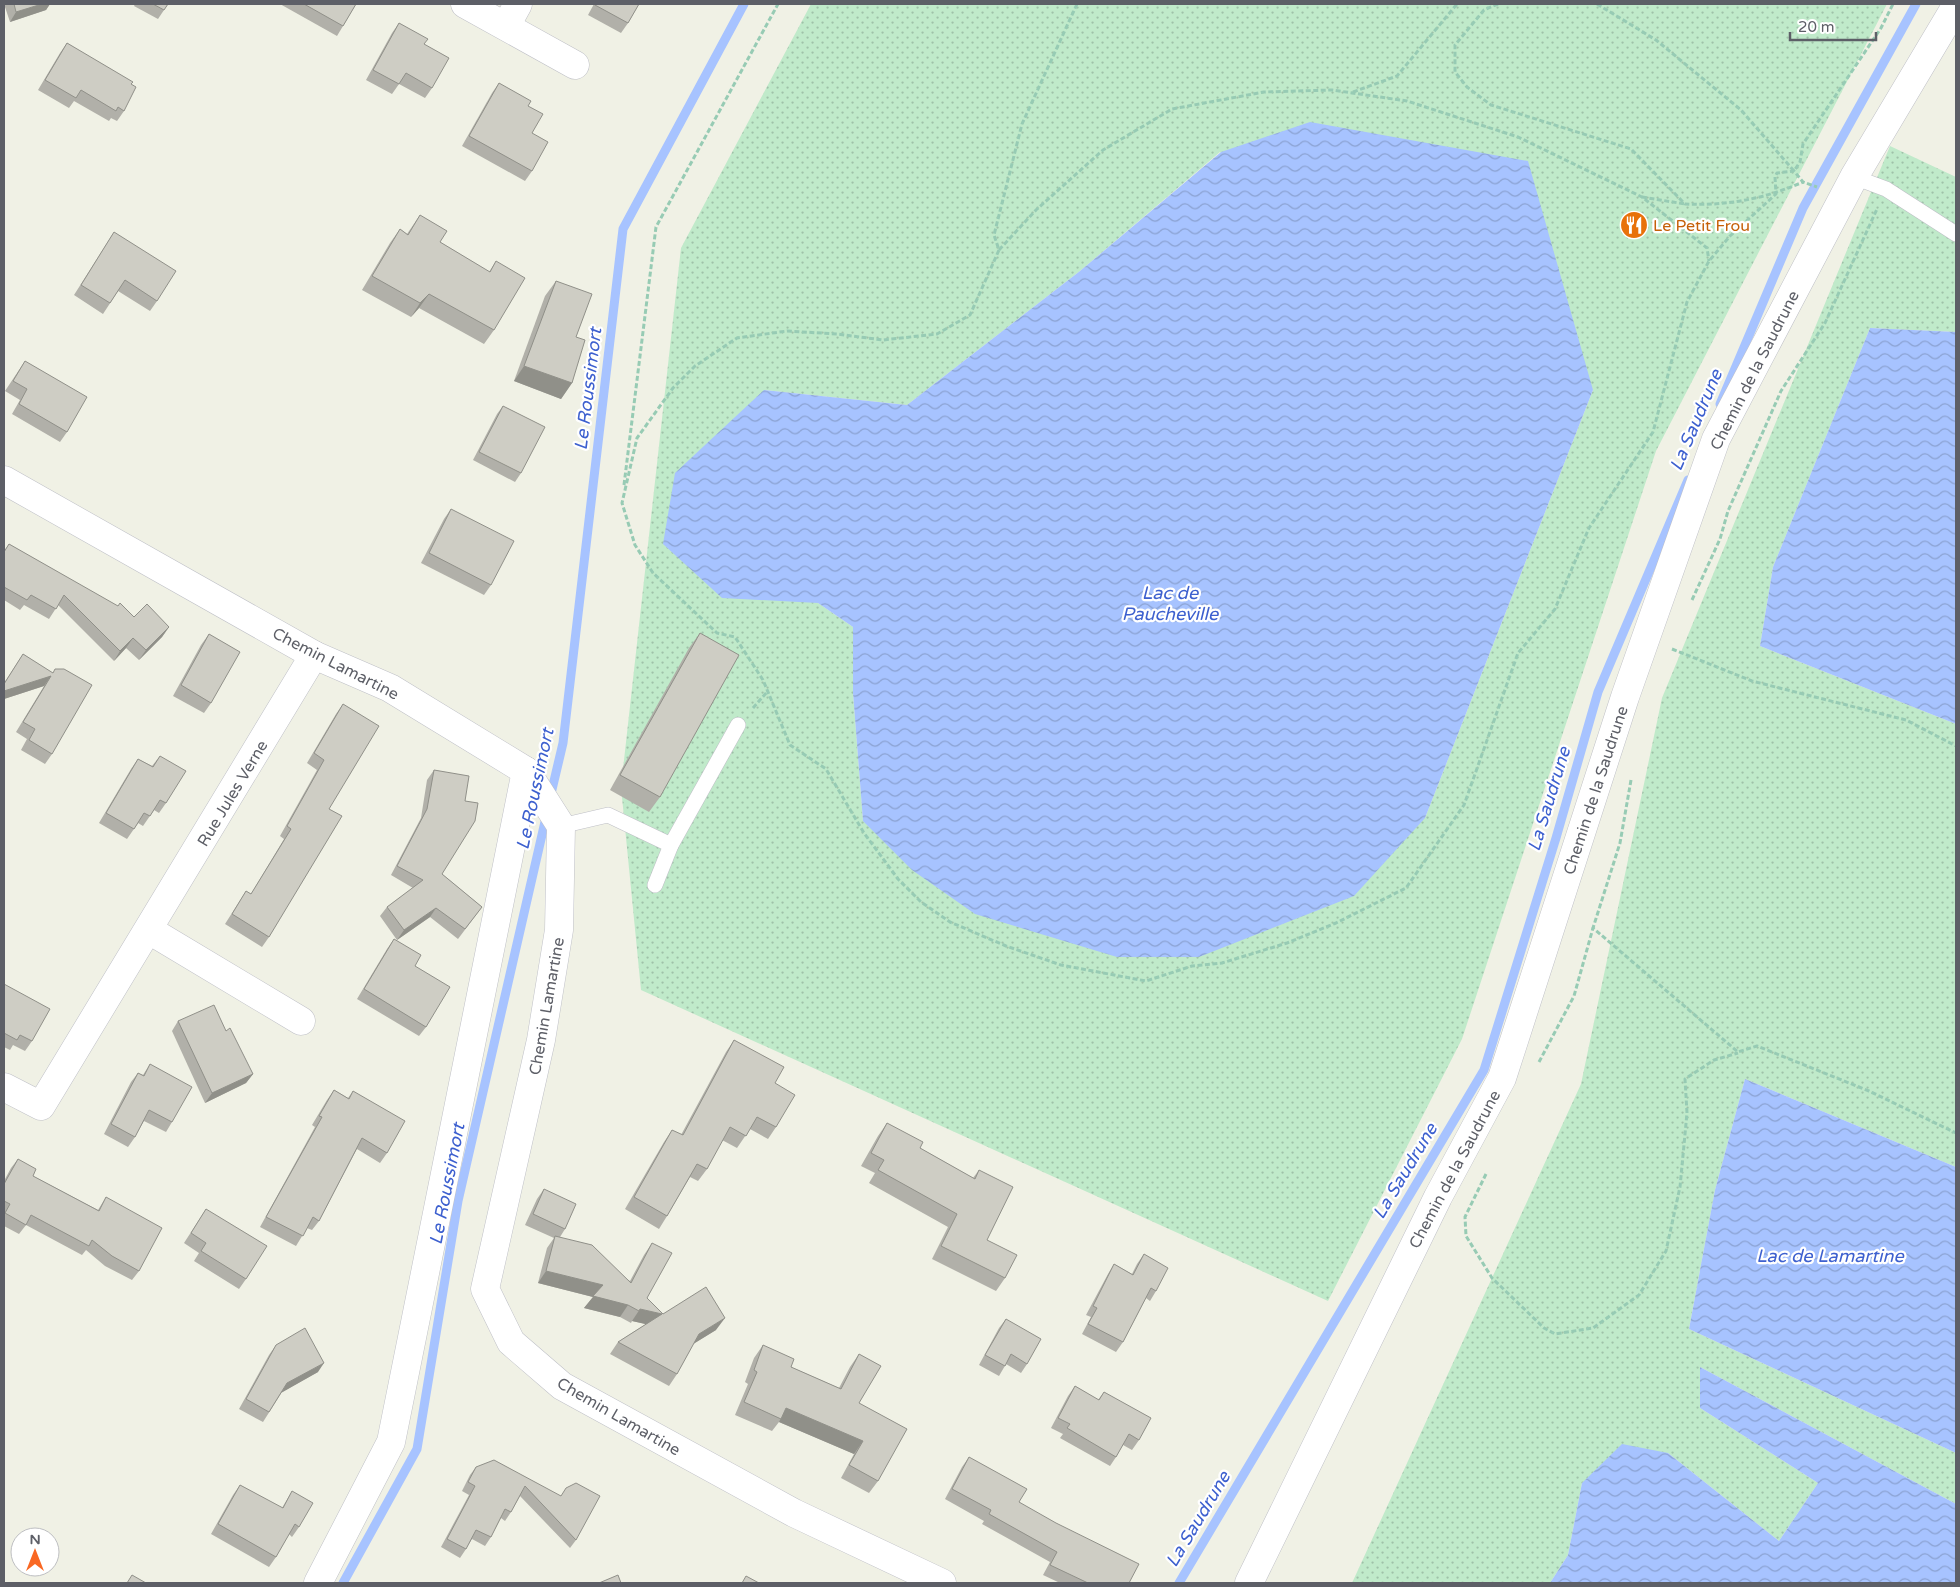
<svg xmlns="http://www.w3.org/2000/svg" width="1960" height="1587" viewBox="0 0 1960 1587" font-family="'Varela Round',sans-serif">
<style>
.green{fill:url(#green-dots);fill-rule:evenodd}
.water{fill:url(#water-waves)}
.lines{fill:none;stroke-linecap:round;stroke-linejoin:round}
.stream{stroke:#a7c3ff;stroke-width:9}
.service-casing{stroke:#bfc0c7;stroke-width:16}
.minor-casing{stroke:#bfc0c7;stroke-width:29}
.path{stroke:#97cbb4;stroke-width:3;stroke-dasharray:5 2.5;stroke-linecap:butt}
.service{stroke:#fff;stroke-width:15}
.minor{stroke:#fff;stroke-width:28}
.wall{fill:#b1b0a9}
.shaded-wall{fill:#909089}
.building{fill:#cecdc4;stroke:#909089}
.labels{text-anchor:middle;stroke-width:4.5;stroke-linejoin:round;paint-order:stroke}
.food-label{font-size:16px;fill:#c56008;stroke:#fff;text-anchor:start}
.street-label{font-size:16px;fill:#5d5f67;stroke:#fff}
.water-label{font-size:18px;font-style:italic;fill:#3d60cf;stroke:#fff}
</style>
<defs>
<pattern id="green-dots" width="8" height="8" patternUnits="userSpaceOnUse" patternTransform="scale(1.25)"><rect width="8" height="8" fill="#c0eaca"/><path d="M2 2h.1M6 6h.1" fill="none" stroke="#9fc1a8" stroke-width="1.8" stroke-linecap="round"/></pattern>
<pattern id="water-waves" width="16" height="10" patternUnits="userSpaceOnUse" patternTransform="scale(1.25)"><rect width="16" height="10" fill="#a7c3ff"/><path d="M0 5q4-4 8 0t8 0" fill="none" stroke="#8ba2d2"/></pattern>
</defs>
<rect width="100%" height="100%" fill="#f0f1e5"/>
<g class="green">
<path d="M811 4H1887L1656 451 1462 1039 1328 1301 641 990 621 787 681 248ZM1220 152 1593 390 1425 818 863 821 853 693V627L818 603 764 390 907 405 1080 271Z"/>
<path d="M1890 146 1956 177V332L1870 328 1773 567 1760 646 1956 724V1167L1745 1079 1715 1190 1689 1329 1956 1453V1504L1700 1367V1408L1818 1483 1779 1541 1668 1453 1582 1483 1568 1555 1550 1583H1352L1581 1084 1662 698Z"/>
</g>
<g class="water">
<path d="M1310 122 1528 161 1593 390 1425 818 1354 896 1199 957H1117L975 914 912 870 863 821 853 693V627L818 603 722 598 663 544 675 473 764 390 907 405 1080 271 1221 152Z"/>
<path d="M1870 328 1956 332V724L1760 646 1773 567Z"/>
<path d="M1745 1079 1956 1167V1453L1689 1329 1715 1190Z"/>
<path d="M1700 1367 1956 1504V1583H1550L1568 1555 1582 1483 1622 1444 1668 1453 1779 1541 1818 1483 1700 1408Z"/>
</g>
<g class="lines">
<g class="stream">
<path d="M1720 404 1803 208 1916 4"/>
<path d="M550 798 563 743 623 229 744 4"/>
<path d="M343 1583 417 1449 458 1201 547 813"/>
<path d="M1179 1583 1484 1070 1556 838 1598 692 1688 480"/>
</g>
<g class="service-casing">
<g id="service">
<path d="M1854 177 1886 189 1956 234"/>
<path d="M561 826 608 815 671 845"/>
<path d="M655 885 671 845 738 725"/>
</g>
</g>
<g class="minor-casing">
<g id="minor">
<path d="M465 4 575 65"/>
<path d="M506 26 518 4"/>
<path d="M4 480 314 655 390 688 526 771 561 826 559 930 541 1040 485 1289 511 1342 562 1386 794 1513 942 1583"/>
<path d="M149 930 301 1021"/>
<path d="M4 1087 41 1106 314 655"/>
<path d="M318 1583 391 1442 526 771"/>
<path d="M1249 1583 1438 1197 1502 1078 1625 697 1716 439 1854 177 1956 6"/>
</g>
</g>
<g class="path">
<path d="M1077 4 1022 124 994 235 999 250 970 315 937 334 883 340 837 334 787 331 737 338 695 366 673 388 637 438 622 503 635 545 653 573 717 633 735 637 763 680 790 745 826 769 864 833 898 879 921 902 950 922 1006 946 1061 965 1146 981 1192 966 1222 963 1287 943 1336 923 1406 888 1464 805 1518 653 1555 609 1589 528 1653 432 1687 302 1709 261 1730 236 1776 194 1775 177 1777 173 1794 171 1803 182 1817 187"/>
<path d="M1498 4 1484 10 1455 45V72L1467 87 1491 105 1631 149 1685 204C1727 206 1764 199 1803 182"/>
<path d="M1597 4 1656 40 1741 110 1794 171 1800 162 1803 144 1881 28 1893 4"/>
<path d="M1353 92 1397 76 1457 4"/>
<path d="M1642 197 1685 204"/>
<path d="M999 250 1036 210 1103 150 1172 109 1264 92 1332 90 1407 101 1518 137 1642 197 1707 248 1709 261"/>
<path d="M624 485 656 227 778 4"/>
<path d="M1692 600 1720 539 1728 511 1781 391 1825 323 1877 209"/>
<path d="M1672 649 1752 681 1906 720 1956 746"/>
<path d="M753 708 767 692"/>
<path d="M1631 780 1620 843 1593 928 1738 1052 1757 1046 1869 1091 1956 1133"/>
<path d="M1539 1062 1574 996 1593 928"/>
<path d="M1486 1174 1465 1217 1466 1236 1492 1278 1544 1328 1555 1334 1593 1328 1639 1295 1666 1251 1680 1187 1687 1113 1685 1079 1714 1060 1738 1053"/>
</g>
<use href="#service" class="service"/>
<use href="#minor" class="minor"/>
</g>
<g class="wall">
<path d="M4 4H50L46 10 10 22Z"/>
<path d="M135 4H168L158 19 134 6Z"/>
<path d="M280 4H356L343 26 337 36Z"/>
<path d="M594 4H639L628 23 621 33 588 15Z"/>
<path d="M399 23 424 44 432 88 425 98 399 84 392 94 366 80 392 33Z"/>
<path d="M67 43 131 84 124 111 117 121 111 118 109 121 74 101 69 108 38 90 60 53Z"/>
<path d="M499 83 532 133V171L525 181 462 146 492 93Z"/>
<path d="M420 215 440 242 489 272 496 261 494 330 484 344 419 308 411 317 362 290 390 243 400 229 407 234Z"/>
<path d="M114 232 157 301 150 311 118 291 103 314 74 295Z"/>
<path d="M556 281 576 337 572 383 561 399 514 381 545 296Z"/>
<path d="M25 361 67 432 60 442 12 414 20 400 5 391Z"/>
<path d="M503 406 521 473 515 482 473 460 497 414Z"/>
<path d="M451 509 491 585 484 595 421 563 444 519Z"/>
<path d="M9 544 134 617 169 627 162 637 139 660 126 648 114 661 58 605 49 619 24 605 20 610 4 600V551Z"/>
<path d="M700 633 660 797 649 812 610 790 689 648Z"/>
<path d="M209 634 211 703 204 713 173 696 201 645Z"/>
<path d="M23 654 52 673V754L45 764 21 750 27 739 16 732 44 686 4 699V683Z"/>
<path d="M343 704 329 809 269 937 262 947 225 924 246 891 251 894 284 839 280 836 317 770 307 763 336 714Z"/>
<path d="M160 756 166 803 159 813 154 810 143 826 138 823 127 839 99 823 131 769 138 759 152 766Z"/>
<path d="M434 770 442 874 482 907 458 939 430 917 397 940 380 916 387 907 413 888 391 875 421 818 427 780Z"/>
<path d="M394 939 415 966 426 1027 419 1036 357 999 387 949Z"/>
<path d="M4 984 32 1041 25 1051 13 1045 10 1050 4 1047Z"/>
<path d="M178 1021 226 1031 253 1074 246 1083 205 1103 172 1031Z"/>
<path d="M734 1040 775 1083 776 1127 768 1139 750 1129 737 1148 722 1140 707 1169 698 1181 690 1177 667 1216 659 1229 625 1209 664 1142 672 1130 681 1135 726 1052Z"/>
<path d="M150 1064 172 1122 166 1132 144 1121 135 1137 128 1147 104 1134 131 1082 138 1073 143 1075Z"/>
<path d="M334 1090 348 1098 353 1091 387 1153 380 1163 357 1149 319 1221 312 1230 307 1228 296 1246 260 1227 315 1127 312 1125 327 1100Z"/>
<path d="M887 1123 920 1148 973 1178 979 1170 987 1240 1005 1278 996 1291 932 1259 948 1227 869 1183 875 1173 861 1166 878 1136Z"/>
<path d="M18 1159 33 1176 98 1210 106 1197 139 1271 132 1280 105 1266 86 1250 82 1255 26 1225 19 1234 4 1226V1181L11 1168Z"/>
<path d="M544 1189 565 1229 560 1237 630 1281 644 1255 652 1243 647 1298 663 1314 716 1330 693 1344 677 1374 669 1386 610 1354 618 1342 646 1324 632 1321 631 1323 620 1317 584 1308 593 1297 538 1283 547 1248 554 1238 525 1225 537 1199Z"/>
<path d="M206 1209 246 1279 239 1289 194 1261 199 1253 184 1243Z"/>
<path d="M1144 1254 1156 1291 1150 1301 1146 1298 1123 1342 1116 1352 1082 1334 1091 1317 1086 1315 1108 1274 1114 1264 1132 1274 1137 1264Z"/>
<path d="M1006 1319 1027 1364 1021 1373 1006 1364 999 1376 979 1365 999 1328Z"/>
<path d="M276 1345 318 1372 282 1392 263 1422 239 1409 269 1355Z"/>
<path d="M763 1345 791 1367 839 1388 850 1367 859 1354V1403L878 1481 869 1493 841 1478 854 1454 779 1422 772 1431 735 1415 748 1384 745 1382 754 1358Z"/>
<path d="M1075 1386 1098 1400 1104 1392 1139 1440 1132 1450 1123 1445 1116 1457 1110 1466 1060 1438 1063 1434 1051 1428 1068 1396Z"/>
<path d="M969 1457 1019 1502 1129 1583H1060L1043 1575 1050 1562 982 1524 984 1521 945 1499 962 1467Z"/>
<path d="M476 1467 561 1496 576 1540 570 1548 520 1496 511 1512 505 1521 501 1518 491 1537 485 1546 472 1539 466 1549 460 1558 441 1547 469 1495 462 1491 470 1475Z"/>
<path d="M240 1485 282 1508 292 1491 299 1527 292 1537 289 1534 276 1557 269 1567 211 1534 233 1495Z"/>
</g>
<g class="shaded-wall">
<path d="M42 4H50L46 10 10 22 16 12Z"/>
<path d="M429 294 419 308 411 317 420 303Z"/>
<path d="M524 366 572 383 561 399 514 381Z"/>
<path d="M169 627 162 637 139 660 146 650Z"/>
<path d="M133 638 126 648 114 661 120 651Z"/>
<path d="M51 676 44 686 4 699V691Z"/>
<path d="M436 908 430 917 397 940 404 930Z"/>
<path d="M253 1074 246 1083 205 1103 212 1093Z"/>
<path d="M546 1271 603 1285 628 1305 620 1317 584 1308 593 1297 538 1283Z"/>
<path d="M640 1309 662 1314 654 1326 632 1321Z"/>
<path d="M725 1318 716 1330 690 1346 699 1334Z"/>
<path d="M324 1363 318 1372 281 1393 287 1383Z"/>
<path d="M786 1408 863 1441 854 1454 779 1422Z"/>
</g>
<g class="building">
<path d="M14 4H42L16 12Z"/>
<path d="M153 4H168L164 10Z"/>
<path d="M304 4H356L343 26Z"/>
<path d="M596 4H639L628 23 595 5Z"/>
<path d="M399 23 428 39 424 44 449 58 432 88 406 73 399 84 373 70Z"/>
<path d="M67 43 133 82 131 84 136 87 124 111 118 107 116 111 81 90 76 98 45 80Z"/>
<path d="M499 83 531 101 528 106 543 114 532 133 548 142 532 171 469 136Z"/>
<path d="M420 215 447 231 440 242 490 272 496 261 525 278 494 330 429 294 420 303 372 276 400 229 408 235Z"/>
<path d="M114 232 176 271 157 301 125 280 110 303 81 285Z"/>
<path d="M556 281 592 294 576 337 585 340 572 383 524 366Z"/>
<path d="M25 361 87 397 67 432 19 404 27 389 13 381Z"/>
<path d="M503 406 545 427 521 473 479 452Z"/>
<path d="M451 509 514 541 491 585 429 553Z"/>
<path d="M9 544 118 606 120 603 134 617 147 604 169 627 146 650 133 638 120 651 64 595 56 609 31 595 27 600 4 587V552Z"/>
<path d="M700 633 739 655 660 797 620 775Z"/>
<path d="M209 634 240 652 211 703 181 685Z"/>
<path d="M23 654 53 673 55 669H64L92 685 52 754 29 740 35 729 23 722 51 676 4 691V684Z"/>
<path d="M343 704 379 726 329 809 342 816 269 937 232 914 246 891 251 894 291 829 287 826 324 760 314 753Z"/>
<path d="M160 756 186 771 166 803 160 800 150 816 144 813 134 829 106 813 138 759 153 767Z"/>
<path d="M434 770 469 776 465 801 478 803 475 821 442 874 482 907 465 929 436 908 404 930 387 907 423 880 397 866 427 809Z"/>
<path d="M394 939 421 955 415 966 450 987 426 1027 364 989Z"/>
<path d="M4 984 50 1009 32 1041 20 1035 17 1040 4 1033Z"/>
<path d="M214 1005 226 1031 230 1028 253 1074 212 1093 178 1021Z"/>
<path d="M734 1040 784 1067 775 1083 795 1095 776 1127 757 1117 746 1136 730 1127 707 1169 697 1164 667 1216 634 1197 672 1130 683 1135Z"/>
<path d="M150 1064 192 1087 172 1122 149 1110 135 1137 111 1124 138 1073 144 1076Z"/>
<path d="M334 1090 349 1099 353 1091 405 1121 387 1153 362 1138 319 1221 313 1217 303 1236 266 1217 322 1117 319 1116Z"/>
<path d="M887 1123 923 1142 920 1148 975 1179 979 1170 1013 1187 987 1240 1017 1255 1005 1278 941 1246 957 1214 878 1170 884 1160 871 1153Z"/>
<path d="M18 1159 36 1169 33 1176 99 1211 106 1197 162 1228 139 1271 112 1256 92 1240 89 1246 31 1215 26 1225 5 1213 10 1204 4 1201V1184Z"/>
<path d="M544 1189 576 1204 565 1229 533 1214Z"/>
<path d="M206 1209 267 1246 246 1279 201 1251 206 1243 191 1233Z"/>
<path d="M555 1236 592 1245 631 1283 652 1243 672 1253 647 1298 663 1314 706 1287 725 1318 699 1334 677 1374 618 1342 662 1314 640 1309 639 1311 628 1305 593 1296 603 1285 546 1271Z"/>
<path d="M1144 1254 1168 1268 1156 1291 1151 1288 1123 1342 1088 1324 1097 1308 1093 1306 1114 1264 1133 1275Z"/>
<path d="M1006 1319 1041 1339 1027 1364 1011 1354 1005 1366 985 1355Z"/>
<path d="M305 1328 324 1363 287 1383 269 1412 246 1399 276 1345Z"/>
<path d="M763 1345 794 1359 791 1367 841 1389 859 1354 881 1366 859 1403 907 1429 878 1481 849 1465 863 1441 786 1408 781 1419 744 1402 757 1372 754 1370Z"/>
<path d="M1075 1386 1099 1400 1104 1392 1151 1418 1139 1440 1129 1434 1116 1457 1067 1428 1070 1424 1058 1418Z"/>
<path d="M969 1457 1027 1489 1019 1502 1056 1523 1139 1564 1129 1583H1088L1050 1565 1057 1552 989 1514 991 1510 952 1489Z"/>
<path d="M494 1460 561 1496 566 1488 576 1483 600 1496 576 1540 525 1486 511 1512 505 1509 491 1537 476 1530 466 1549 447 1539 475 1486 468 1482 476 1467Z"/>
<path d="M240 1485 283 1508 292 1491 313 1503 299 1527 295 1524 276 1557 218 1524Z"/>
<path d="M132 1575 146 1583H127Z"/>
<path d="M618 1575 621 1583H599Z"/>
<path d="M746 1576 759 1583H742Z"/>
</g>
<defs>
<g id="restaurant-disc" transform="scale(1.4375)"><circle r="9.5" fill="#e8710a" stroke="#fff"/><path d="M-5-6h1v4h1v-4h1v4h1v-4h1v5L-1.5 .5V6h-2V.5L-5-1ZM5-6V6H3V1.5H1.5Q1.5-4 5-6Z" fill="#fff"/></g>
</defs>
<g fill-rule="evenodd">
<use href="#restaurant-disc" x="1634" y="225"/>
</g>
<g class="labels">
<g class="food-label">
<text x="1653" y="231">Le Petit Frou</text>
</g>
<g class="street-label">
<text transform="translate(1754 370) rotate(-63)" y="6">Chemin de la Saudrune</text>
<text transform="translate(336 663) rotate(27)" y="6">Chemin Lamartine</text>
<text transform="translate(1595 790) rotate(-72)" y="6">Chemin de la Saudrune</text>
<text transform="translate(232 793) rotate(-59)" y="6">Rue Jules Verne</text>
<text transform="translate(546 1006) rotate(-80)" y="6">Chemin Lamartine</text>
<text transform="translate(1454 1169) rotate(-62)" y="6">Chemin de la Saudrune</text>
<text transform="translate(619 1416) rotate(30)" y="6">Chemin Lamartine</text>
</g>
<g class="water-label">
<text transform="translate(588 389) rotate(-83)" y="6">Le Roussimort</text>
<text transform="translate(1696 420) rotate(-67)" y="6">La Saudrune</text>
<text x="1170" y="599">Lac de<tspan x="1170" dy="21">Paucheville</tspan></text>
<text transform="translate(535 789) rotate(-78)" y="6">Le Roussimort</text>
<text transform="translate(1549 799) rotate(-73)" y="6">La Saudrune</text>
<text transform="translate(1405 1171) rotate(-59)" y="6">La Saudrune</text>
<text transform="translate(447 1184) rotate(-79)" y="6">Le Roussimort</text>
<text x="1830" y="1262">Lac de Lamartine</text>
<text transform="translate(1198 1519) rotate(-59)" y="6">La Saudrune</text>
</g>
</g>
<rect width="1960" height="1587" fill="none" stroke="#5d5f67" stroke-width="10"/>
<g transform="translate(35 1552)"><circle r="24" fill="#ffffff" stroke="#bebfc2"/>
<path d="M0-4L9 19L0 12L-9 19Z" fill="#f96823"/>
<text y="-8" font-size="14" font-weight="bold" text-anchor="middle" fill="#5d5f67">N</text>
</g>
<path d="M1790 32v8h86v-8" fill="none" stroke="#5d5f67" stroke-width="2.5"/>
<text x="1798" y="32" font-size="15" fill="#5d5f67" stroke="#ffffff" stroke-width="4" paint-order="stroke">20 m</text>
</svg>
